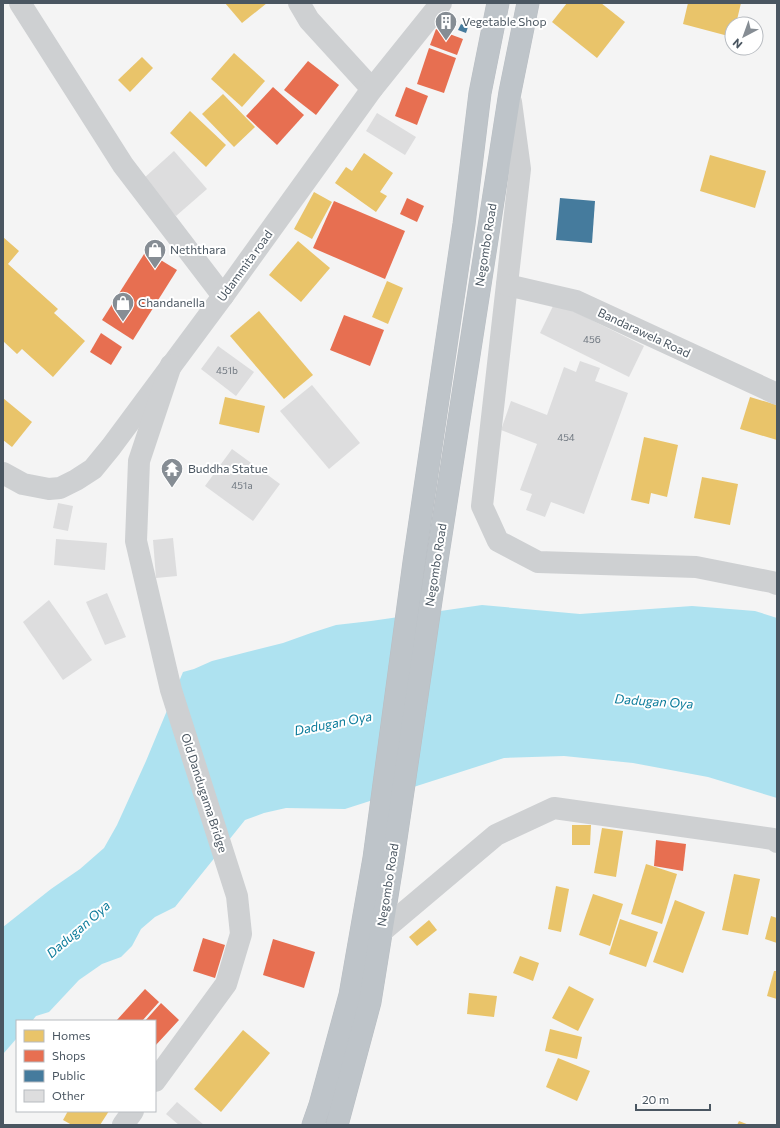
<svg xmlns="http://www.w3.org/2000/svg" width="780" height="1128" viewBox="0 0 780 1128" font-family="Commissioner,sans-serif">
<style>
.water{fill:#aee2f0}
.homes{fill:#e9c46a}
.shops{fill:#e76f51}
.public{fill:#457b9d}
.building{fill:#ddddde}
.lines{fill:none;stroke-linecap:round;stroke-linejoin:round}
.highway-casing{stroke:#b9bec3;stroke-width:23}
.minor{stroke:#ced0d2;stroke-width:22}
.highway{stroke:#bec4c9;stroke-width:22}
.labels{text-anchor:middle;stroke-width:4;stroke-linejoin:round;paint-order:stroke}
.number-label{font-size:10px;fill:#707881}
.poi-label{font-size:12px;fill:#4a5661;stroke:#fff;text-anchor:start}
.street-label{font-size:12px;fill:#4a5661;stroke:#fff}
.water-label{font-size:13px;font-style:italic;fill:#0c7c9b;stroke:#fff}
</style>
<rect width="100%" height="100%" fill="#f4f4f4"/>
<path class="water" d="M482 605 580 614 692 606 755 611 777 618V798L708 777 633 763 564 756 504 758 345 809 286 808 264 813 245 820 175 907 155 917 141 929 132 946 121 957 102 964 79 980 49 1012 36 1016 32 1021H17V1038L3 1054V927L51 889 80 869 104 848 117 825 146 761 183 672 194 669 212 661 283 643 311 633 336 625 371 621Z"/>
<g class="homes">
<path d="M225 3H267L242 23Z"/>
<path d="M567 3H601L625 22 597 58 552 22Z"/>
<path d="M688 3H741L736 24H732V37L683 24Z"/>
<path d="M234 53 265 81 242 107 211 79Z"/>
<path d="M142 57 153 68 130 92 118 80Z"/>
<path d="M223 94 255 127 234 147 202 114Z"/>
<path d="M190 111 226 145 206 167 170 133Z"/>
<path d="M364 153 393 173 380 192 387 196 376 212 335 183 346 167 352 171Z"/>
<path d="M710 155 766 171 755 208 700 191Z"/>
<path d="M314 192 332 202 312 239 294 229Z"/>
<path d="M3 237 19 251 8 264 58 309 54 313 85 341 53 377 22 349 17 354 3 341Z"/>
<path d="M298 241 330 268 301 302 269 275Z"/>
<path d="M387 281 403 288 388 324 372 317Z"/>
<path d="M259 311 313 375 284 399 230 336Z"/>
<path d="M225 397 265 406 259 433 219 424Z"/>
<path d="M750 397 777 405V440L740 429Z"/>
<path d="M3 398 32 422 12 447 3 440Z"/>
<path d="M644 437 678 445 667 497 651 493 649 504 631 500Z"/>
<path d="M702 477 738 484 730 525 694 518Z"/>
<path d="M572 825H591L590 845H572Z"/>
<path d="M602 828 623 831 616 877 594 873Z"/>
<path d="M646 864 677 874 662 924 631 914Z"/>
<path d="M734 874 760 879 748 935 722 930Z"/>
<path d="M556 886 569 889 561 932 548 929Z"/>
<path d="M593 894 623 904 610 946 579 935Z"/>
<path d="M675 900 705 912 683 973 653 962Z"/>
<path d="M771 916 777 918V943L765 939Z"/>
<path d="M620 919 658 932 646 967 609 954Z"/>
<path d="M429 920 437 930 417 946 409 937Z"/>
<path d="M520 956 539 963 533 981 513 973Z"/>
<path d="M774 971H777V999L767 996Z"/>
<path d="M569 986 594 999 578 1031 552 1018Z"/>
<path d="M469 993 497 996 494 1017 467 1014Z"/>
<path d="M550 1029 582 1037 577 1059 545 1051Z"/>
<path d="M243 1030 270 1053 221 1112 194 1089Z"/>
<path d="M558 1058 590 1071 577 1101 546 1087Z"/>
<path d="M68 1111H109L100 1125H72L63 1120Z"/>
<path d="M739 1121 749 1125H737Z"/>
</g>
<g class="shops">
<path d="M436 29 463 39 457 55 430 45Z"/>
<path d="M429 48 456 58 444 93 417 84Z"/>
<path d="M308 61 339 85 316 115 284 90Z"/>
<path d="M273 87 304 115 277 145 246 116Z"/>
<path d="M406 87 428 96 417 125 395 116Z"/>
<path d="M407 198 424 206 417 222 400 214Z"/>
<path d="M334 201 405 231 385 279 313 248Z"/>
<path d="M146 251 177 270 133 340 102 320Z"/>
<path d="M344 315 384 330 370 366 330 350Z"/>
<path d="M101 333 122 347 111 365 90 352Z"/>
<path d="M656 840 686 844 683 871 654 866Z"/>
<path d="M203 938 225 945 215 978 193 971Z"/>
<path d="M273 939 315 952 304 988 263 975Z"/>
<path d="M145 989 159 1002 142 1021H116Z"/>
<path d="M161 1003 179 1020 155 1046V1021H145Z"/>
</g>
<g class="public">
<path d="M461 24 468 27 466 33 458 30Z"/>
<path d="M560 198 595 201 592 243 556 240Z"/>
</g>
<g class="building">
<path d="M377 113 416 137 405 155 366 131Z"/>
<path d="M174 151 207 189 176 216 143 179Z"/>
<path d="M555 302 644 346 629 377 540 333Z"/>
<path d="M218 346 254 372 236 396 201 369Z"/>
<path d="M580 361 600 368 595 381 628 393 584 514 551 502 545 517 526 510 532 494 520 490 537 444 501 430 511 401 547 415 564 367 576 372Z"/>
<path d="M312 385 360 443 329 469 280 411Z"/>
<path d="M232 449 280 484 253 521 205 486Z"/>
<path d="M58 503 73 506 68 531 53 528Z"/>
<path d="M173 538 177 576 156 578 153 540Z"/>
<path d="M56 539 107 543 105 570 54 565Z"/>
<path d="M107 593 126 637 105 645 86 602Z"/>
<path d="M49 600 92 660 63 680 23 622Z"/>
<path d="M177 1102 204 1125H179L166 1114Z"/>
</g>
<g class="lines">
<g class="highway-casing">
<g id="highway">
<path d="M313 1125 320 1105 350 995 374 858 414 562 464 224 480 93 498 3"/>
<path d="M337 1125 370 1002 393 859 436 567 510 92 528 3"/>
</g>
</g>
<g class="minor">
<path d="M20 3 123 165 223 296"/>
<path d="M299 3 309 20 372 89"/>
<path d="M511 102 520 169 482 506 498 541 538 562 696 567 772 582 777 584"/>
<path d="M507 285 576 301 777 394"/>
<path d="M3 473 23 484 49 489 60 488 76 480 93 469 111 447 223 296 372 89 441 3"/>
<path d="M381 932 496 835 554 808 773 839 777 842"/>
<path d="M155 1081 226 984 241 934 237 896 171 690 136 541 139 461 171 365"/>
<path d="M123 1125 133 1111"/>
</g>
<use href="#highway" class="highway"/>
</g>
<defs>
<g id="building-pin" transform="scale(1.15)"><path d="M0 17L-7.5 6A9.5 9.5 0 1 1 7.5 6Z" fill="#868d94" stroke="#fff"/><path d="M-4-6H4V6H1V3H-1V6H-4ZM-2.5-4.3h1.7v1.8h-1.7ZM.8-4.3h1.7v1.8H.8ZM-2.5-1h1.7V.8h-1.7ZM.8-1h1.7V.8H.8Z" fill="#fff"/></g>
<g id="shop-pin" transform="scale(1.15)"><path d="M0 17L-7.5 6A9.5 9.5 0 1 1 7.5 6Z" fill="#868d94" stroke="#fff"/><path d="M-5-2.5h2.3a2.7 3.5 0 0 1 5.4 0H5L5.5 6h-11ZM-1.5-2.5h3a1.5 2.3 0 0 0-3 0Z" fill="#fff"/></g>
<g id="temple-pin" transform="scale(1.15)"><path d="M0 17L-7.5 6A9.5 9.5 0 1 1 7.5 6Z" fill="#868d94" stroke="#fff"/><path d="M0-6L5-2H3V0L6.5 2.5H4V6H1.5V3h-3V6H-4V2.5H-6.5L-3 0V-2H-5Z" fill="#fff"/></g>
</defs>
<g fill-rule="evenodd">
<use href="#building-pin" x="446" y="22"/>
<use href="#shop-pin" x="155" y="250"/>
<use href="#shop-pin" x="123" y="303"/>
<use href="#temple-pin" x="172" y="469"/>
</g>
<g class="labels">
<g class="number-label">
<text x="592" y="343">456</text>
<text x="227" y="374">451b</text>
<text x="566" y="441">454</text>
<text x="242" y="489">451a</text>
</g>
<g class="poi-label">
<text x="462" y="26">Vegetable Shop</text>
<text x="170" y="254">Neththara</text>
<text x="138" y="307">Chandanella</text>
<text x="188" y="473">Buddha Statue</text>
</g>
<g class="street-label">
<text transform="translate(486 245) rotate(-81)" y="4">Negombo Road</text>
<text transform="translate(245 266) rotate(-54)" y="4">Udammita road</text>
<text transform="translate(644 333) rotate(25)" y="4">Bandarawela Road</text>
<text transform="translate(436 565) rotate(-81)" y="4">Negombo Road</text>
<text transform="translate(204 793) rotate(72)" y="4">Old Dandugama Bridge</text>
<text transform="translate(388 885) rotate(-81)" y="4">Negombo Road</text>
</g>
<g class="water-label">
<text transform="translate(654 701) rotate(4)" y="5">Dadugan Oya</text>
<text transform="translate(333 723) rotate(-11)" y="5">Dadugan Oya</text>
<text transform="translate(78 929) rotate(-41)" y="5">Dadugan Oya</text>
</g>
</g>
<rect width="780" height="1128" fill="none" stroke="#4a5661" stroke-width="8"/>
<rect x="16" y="1020" width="140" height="92" fill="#ffffff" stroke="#b7bbc0"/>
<rect x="24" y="1030" width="20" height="12" fill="#e9c46a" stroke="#b7bbc0"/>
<text x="52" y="1040" font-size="12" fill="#4a5661">Homes</text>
<rect x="24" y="1050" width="20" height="12" fill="#e76f51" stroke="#b7bbc0"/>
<text x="52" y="1060" font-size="12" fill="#4a5661">Shops</text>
<rect x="24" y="1070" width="20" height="12" fill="#457b9d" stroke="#b7bbc0"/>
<text x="52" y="1080" font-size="12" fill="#4a5661">Public</text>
<rect x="24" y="1090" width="20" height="12" fill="#ddddde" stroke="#b7bbc0"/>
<text x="52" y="1100" font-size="12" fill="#4a5661">Other</text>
<g transform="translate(744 36) rotate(221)"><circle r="19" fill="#ffffff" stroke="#b7bbc0"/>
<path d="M0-3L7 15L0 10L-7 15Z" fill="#868d94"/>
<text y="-6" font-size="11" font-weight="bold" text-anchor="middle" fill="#4a5661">N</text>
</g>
<path d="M636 1104v6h74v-6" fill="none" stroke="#4a5661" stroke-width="2"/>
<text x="642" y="1104" font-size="12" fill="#4a5661" stroke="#ffffff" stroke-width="3" paint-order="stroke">20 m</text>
</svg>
